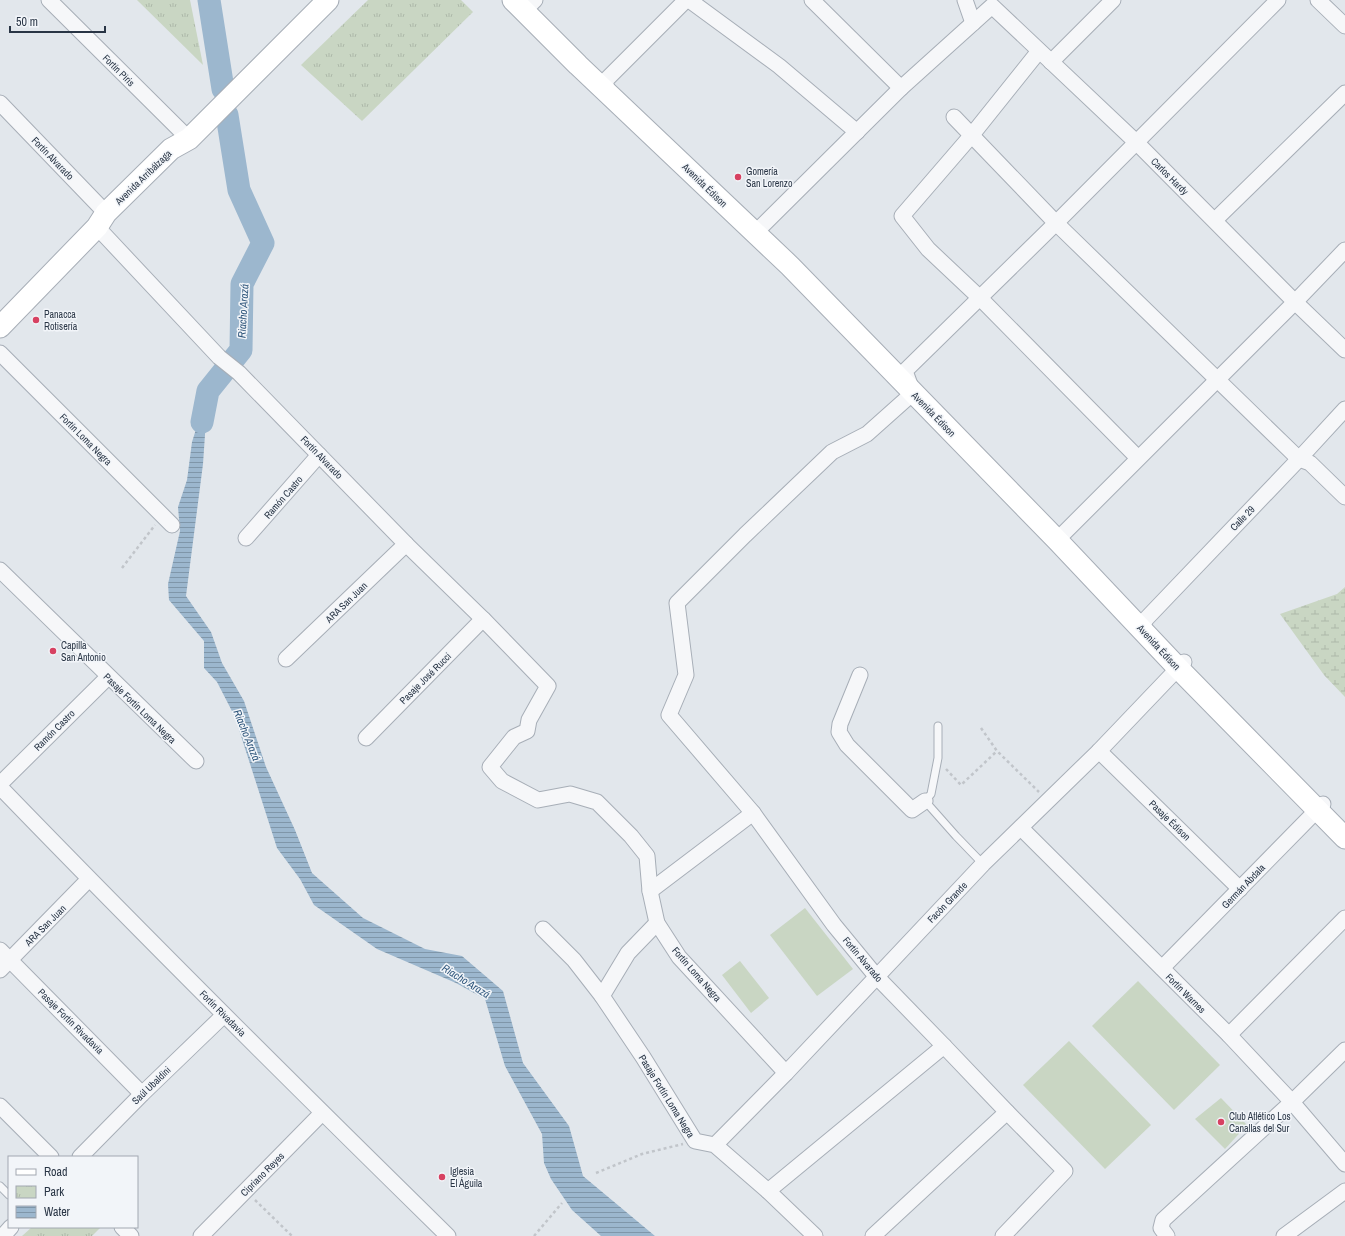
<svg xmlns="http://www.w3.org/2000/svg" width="1345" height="1236" viewBox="0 0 1345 1236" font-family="'Archivo Narrow',sans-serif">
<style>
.wetland{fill:url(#wetland-marsh)}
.park{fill:url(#park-tufts)}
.pitch{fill:#c9d6c3}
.water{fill:url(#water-rules)}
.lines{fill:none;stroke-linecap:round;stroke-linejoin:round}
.river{stroke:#9cb7ce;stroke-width:23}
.lane-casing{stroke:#a7aeb7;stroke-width:9}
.street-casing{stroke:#a7aeb7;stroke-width:17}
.secondary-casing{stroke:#a7aeb7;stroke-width:23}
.path{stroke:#c1c5ca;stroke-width:2.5;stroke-dasharray:3 3;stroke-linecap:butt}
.lane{stroke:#f6f7f9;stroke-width:7}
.street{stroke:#f6f7f9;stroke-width:15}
.secondary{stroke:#fff;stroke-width:21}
.poi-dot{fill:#d74161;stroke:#f2f5f9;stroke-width:1.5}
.labels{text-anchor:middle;stroke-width:3;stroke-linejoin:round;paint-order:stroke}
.street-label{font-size:10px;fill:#293545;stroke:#f2f5f9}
.poi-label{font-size:10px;fill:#293545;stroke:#f2f5f9;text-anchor:start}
.water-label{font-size:11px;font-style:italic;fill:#30577c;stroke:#f2f5f9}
</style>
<defs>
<pattern id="wetland-marsh" width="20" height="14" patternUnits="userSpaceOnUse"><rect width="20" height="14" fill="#c9d6c3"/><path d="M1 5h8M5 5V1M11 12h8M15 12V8" fill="none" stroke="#adb8a9"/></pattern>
<pattern id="park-tufts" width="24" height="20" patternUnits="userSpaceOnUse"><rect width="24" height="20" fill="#c9d6c3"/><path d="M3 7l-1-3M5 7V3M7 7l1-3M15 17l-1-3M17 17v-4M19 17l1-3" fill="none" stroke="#adb8a9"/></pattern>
<pattern id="water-rules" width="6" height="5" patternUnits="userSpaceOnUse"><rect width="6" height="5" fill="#9cb7ce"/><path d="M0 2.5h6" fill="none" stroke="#7f96a9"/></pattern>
</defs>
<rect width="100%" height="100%" fill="#e2e7ec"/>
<path class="wetland" d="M1345 587V697L1324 675 1280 614 1337 594Z"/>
<g class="park">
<path d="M137 0H190L203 65Z"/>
<path d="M368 0H461L473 12 362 121 301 65Z"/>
<path d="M32 1227H101L92 1236H22Z"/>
</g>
<g class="pitch">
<path d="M805 908 853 969 817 996 770 935Z"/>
<path d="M740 961 769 998 751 1013 722 975Z"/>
<path d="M1138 981 1220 1065 1174 1110 1092 1026Z"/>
<path d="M1069 1041 1151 1125 1105 1169 1023 1085Z"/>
<path d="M1221 1098 1247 1125 1225 1149 1195 1119Z"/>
</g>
<path class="water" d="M208 391 203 464 186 596 211 632 222 663 244 701 266 767 295 830 312 873 363 918 425 949 462 956 503 991 523 1063 569 1126 583 1176 655 1236H601L572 1210 551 1179 544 1163 542 1134 505 1066 485 999 456 983 377 949 314 905 300 879 277 848 235 717 217 682 204 668V641L169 600 168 584 180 531 178 507 187 480 192 442Z"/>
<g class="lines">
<g class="river">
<path d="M209 0 223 89"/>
<path d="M202 422 208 391 241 350 242 284 263 243 239 190 227 115"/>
</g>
<g class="lane-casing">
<g id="lane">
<path d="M938 726V758L931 794 925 801 956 836 983 864"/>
<path d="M0 1186 9 1195"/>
</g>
</g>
<g class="street-casing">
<g id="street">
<path d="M49 0 189 139"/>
<path d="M689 0 779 66 857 132"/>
<path d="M812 0 901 88"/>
<path d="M965 0 973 23"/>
<path d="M1318 0 1345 26"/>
<path d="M529 6 535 0"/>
<path d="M1039 51 971 136 902 216 928 249 980 298 1138 458"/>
<path d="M1051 62 1113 0"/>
<path d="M606 91V80L686 0"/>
<path d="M0 103 106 213"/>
<path d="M954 117 1056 223 1299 459 1310 463 1345 497"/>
<path d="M1215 220 1345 93"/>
<path d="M97 227 219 357 239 373 406 544 483 619 548 686 529 720 527 731 514 737 490 767 502 781 538 800 570 794 597 802 631 836 647 856 650 891 657 923 679 957 786 1073"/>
<path d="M760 228 901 88 992 6 1136 142 1295 302 1345 350"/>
<path d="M0 353 172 525"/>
<path d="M246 538 319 455"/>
<path d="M1057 540 1295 302 1345 250"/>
<path d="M0 570 196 761"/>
<path d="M1141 628 1146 619 1299 459 1345 409"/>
<path d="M286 659 406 544"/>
<path d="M860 675 840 724 839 732 847 745 912 810 925 801"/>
<path d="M366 738 483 619"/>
<path d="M1099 751 1240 889"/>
<path d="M0 784 108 677"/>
<path d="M0 787C147 939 297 1088 448 1236"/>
<path d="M1021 828 1229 1035 1292 1102 1345 1164"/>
<path d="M650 891 753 813"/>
<path d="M543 929 574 960 602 996 643 1057 695 1141 715 1145 768 1191 815 1236"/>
<path d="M0 950 142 1094"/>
<path d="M1162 968 1323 804"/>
<path d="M0 970 89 879"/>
<path d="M602 996 628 953 657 923"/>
<path d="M1229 1035 1345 918"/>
<path d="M0 1106 51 1157"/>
<path d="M715 1145 786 1073 983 864 1099 751 1184 662"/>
<path d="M80 1157 142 1094 224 1015"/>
<path d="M768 1191 944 1046"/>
<path d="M122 1227 131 1236"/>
<path d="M3 1236 11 1227"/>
<path d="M201 1236 322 1113"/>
<path d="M873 1236 1007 1112"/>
<path d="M1003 1236 1065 1171 1007 1112 944 1046 876 976 834 925 753 813 669 715 686 675 677 603 745 535 832 452 867 434 913 393 905 371 1056 223 1278 0"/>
<path d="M1167 1236 1161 1228 1163 1220 1292 1102 1345 1050"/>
<path d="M1284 1236 1345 1191"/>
</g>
</g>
<g class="secondary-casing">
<g id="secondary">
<path d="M513 0 578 65 790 266 1057 540 1178 668 1345 838"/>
<path d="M0 327 97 227 106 213 171 149 189 139 328 0"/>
</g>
</g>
<g class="path">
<path d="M122 568 155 525"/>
<path d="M981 728 997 751 1039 792"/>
<path d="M946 769 961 785 997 751"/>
<path d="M596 1173 642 1154 683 1144"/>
<path d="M255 1200 292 1236"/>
<path d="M534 1236 562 1203"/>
</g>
<use href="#lane" class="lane"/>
<use href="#street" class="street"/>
<use href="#secondary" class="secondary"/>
</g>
<g class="poi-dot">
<circle cx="738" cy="177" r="4"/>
<circle cx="36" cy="320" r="4"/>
<circle cx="53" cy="651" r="4"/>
<circle cx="1221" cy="1122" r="4"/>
<circle cx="442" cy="1177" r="4"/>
</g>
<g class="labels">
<g class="street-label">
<text transform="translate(119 70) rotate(45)" y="4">Fortín Piris</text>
<text transform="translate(53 158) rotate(46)" y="4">Fortín Alvarado</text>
<text transform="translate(1170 176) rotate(45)" y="4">Carlos Hardy</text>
<text transform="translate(143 177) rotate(-44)" y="4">Avenida Arribálzaga</text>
<text transform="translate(705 185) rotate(44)" y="4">Avenida Édison</text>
<text transform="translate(934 414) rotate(46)" y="4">Avenida Édison</text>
<text transform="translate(86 439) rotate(45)" y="4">Fortín Loma Negra</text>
<text transform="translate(322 457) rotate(46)" y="4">Fortín Alvarado</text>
<text transform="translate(283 497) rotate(-49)" y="4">Ramón Castro</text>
<text transform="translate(1242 518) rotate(-46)" y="4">Calle 29</text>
<text transform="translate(346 602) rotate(-44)" y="4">ARA San Juan</text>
<text transform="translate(1159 647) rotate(47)" y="4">Avenida Édison</text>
<text transform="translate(425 678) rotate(-45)" y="4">Pasaje José Rucci</text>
<text transform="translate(140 708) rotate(44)" y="4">Pasaje Fortín Loma Negra</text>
<text transform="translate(54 730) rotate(-45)" y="4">Ramón Castro</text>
<text transform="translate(1170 820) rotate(44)" y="4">Pasaje Édison</text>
<text transform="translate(1243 886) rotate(-46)" y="4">Germán Abdala</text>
<text transform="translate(947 902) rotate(-46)" y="4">Facón Grande</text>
<text transform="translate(45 925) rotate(-45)" y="4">ARA San Juan</text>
<text transform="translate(863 959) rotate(50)" y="4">Fortín Alvarado</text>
<text transform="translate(697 974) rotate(49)" y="4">Fortín Loma Negra</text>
<text transform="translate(1186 993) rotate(45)" y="4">Fortín Warnes</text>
<text transform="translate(223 1013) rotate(45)" y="4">Fortín Rivadavia</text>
<text transform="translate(71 1021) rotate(45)" y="4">Pasaje Fortín Rivadavia</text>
<text transform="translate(151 1085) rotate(-44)" y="4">Saúl Ubaldini</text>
<text transform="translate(667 1096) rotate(58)" y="4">Pasaje Fortín Loma Negra</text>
<text transform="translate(262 1174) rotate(-45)" y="4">Cipriano Reyes</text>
</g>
<g class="poi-label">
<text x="746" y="175">Gomería<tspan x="746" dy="12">San Lorenzo</tspan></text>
<text x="44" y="318">Panacca<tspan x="44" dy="12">Rotisería</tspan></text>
<text x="61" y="649">Capilla<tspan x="61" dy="12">San Antonio</tspan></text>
<text x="1229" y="1120">Club Atlético Los<tspan x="1229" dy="12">Canallas del Sur</tspan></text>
<text x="450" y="1175">Iglesia<tspan x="450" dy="12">El Águila</tspan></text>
</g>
<g class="water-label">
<text transform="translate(243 311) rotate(-87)" y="4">Riacho Arazá</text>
<text transform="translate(247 735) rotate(68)" y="4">Riacho Arazá</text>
<text transform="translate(466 981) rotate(32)" y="4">Riacho Arazá</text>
</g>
</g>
<rect x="8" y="1156" width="130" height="72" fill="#f2f5f9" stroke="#a2a8b1"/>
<rect x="16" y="1169" width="20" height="6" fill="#ffffff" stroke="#a2a8b1"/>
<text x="44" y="1176" font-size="12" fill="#293545">Road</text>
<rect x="16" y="1186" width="20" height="12" fill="url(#park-tufts)" stroke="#a2a8b1"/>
<text x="44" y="1196" font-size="12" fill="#293545">Park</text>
<rect x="16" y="1206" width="20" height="12" fill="url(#water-rules)" stroke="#a2a8b1"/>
<text x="44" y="1216" font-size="12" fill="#293545">Water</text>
<path d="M10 26v6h95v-6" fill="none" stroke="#293545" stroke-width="2"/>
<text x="16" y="26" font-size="12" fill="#293545" stroke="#f2f5f9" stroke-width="3" paint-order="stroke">50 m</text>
</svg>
